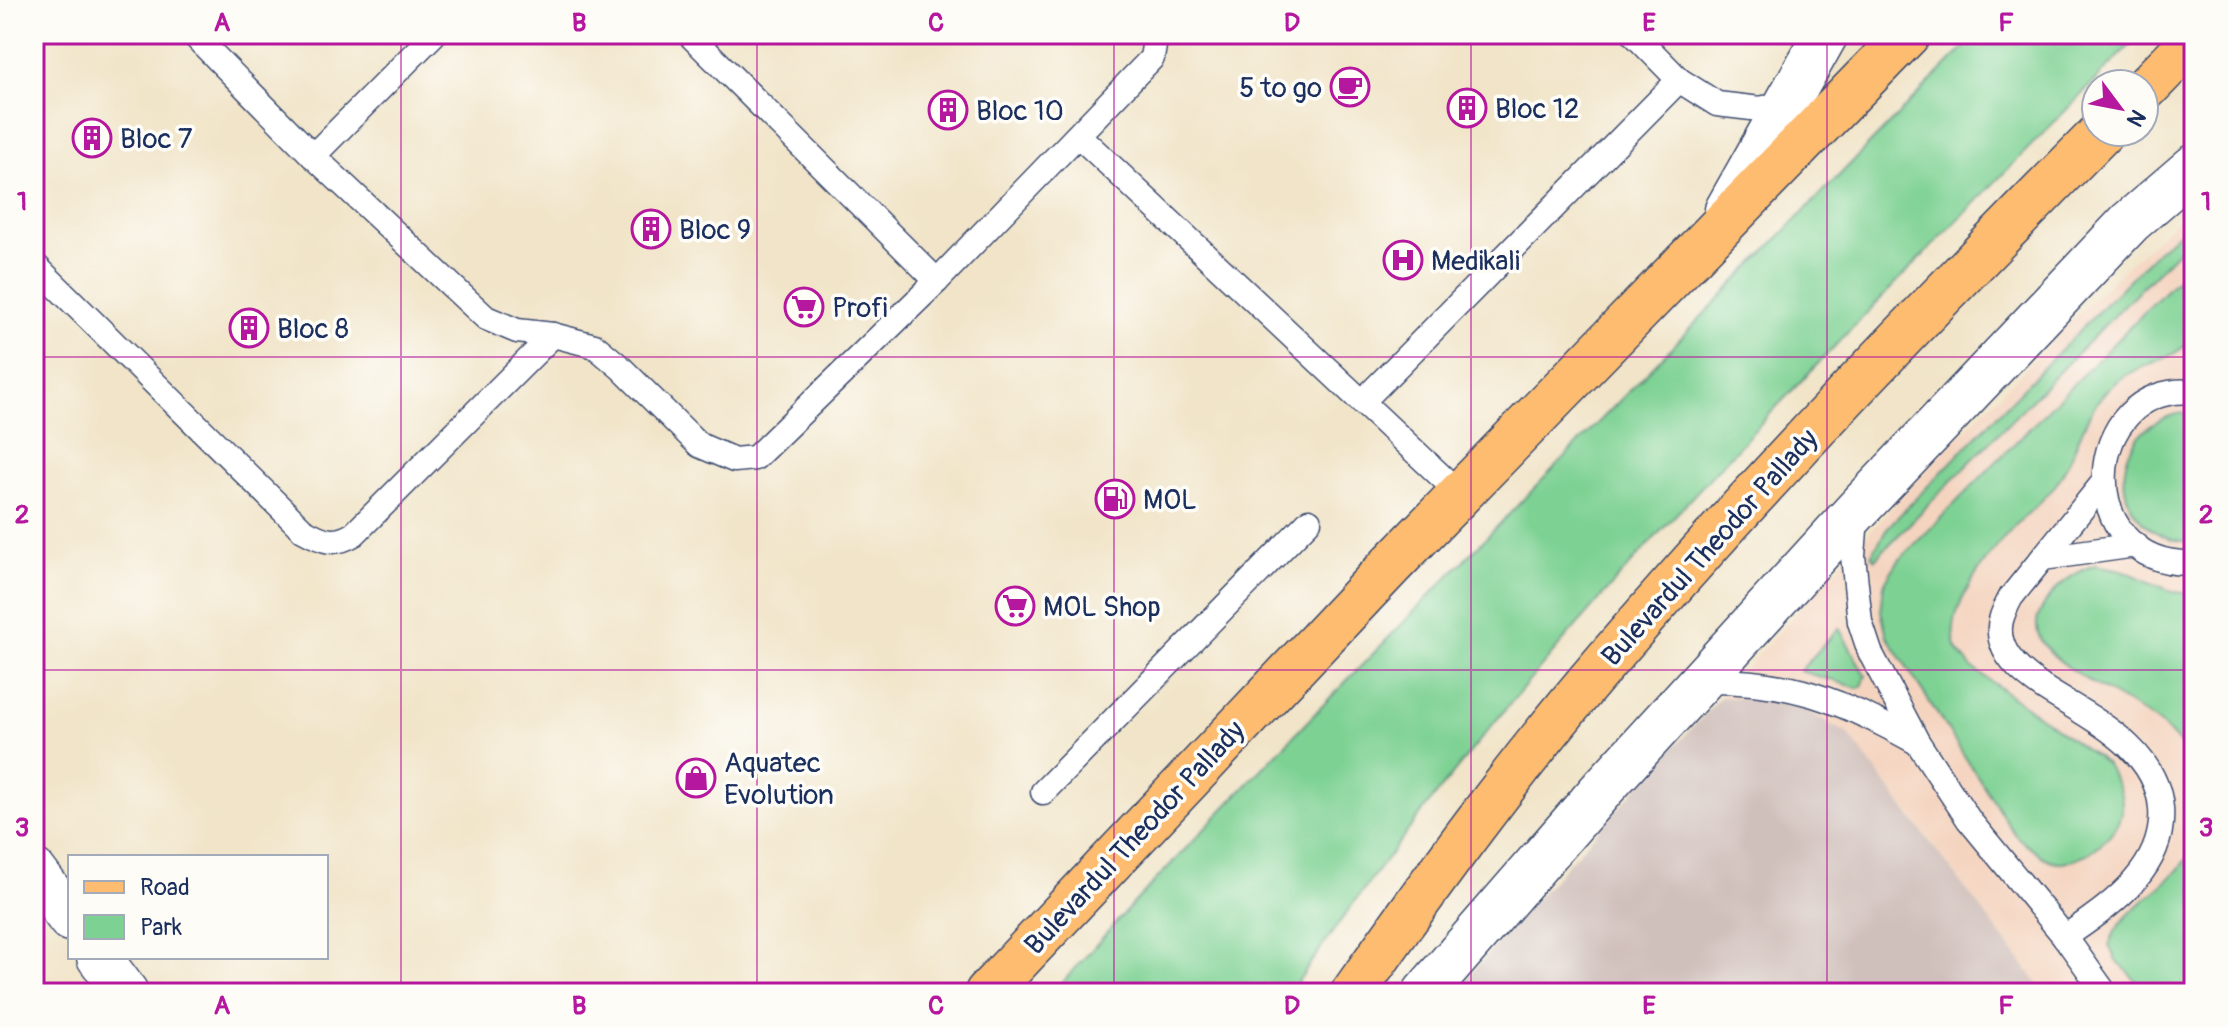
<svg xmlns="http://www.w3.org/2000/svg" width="2228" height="1027" viewBox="0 0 2228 1027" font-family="Pangolin,sans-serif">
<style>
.built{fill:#f4d4bf}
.industrial{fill:#d0c0bb}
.green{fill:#7dd193;stroke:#4c8078;stroke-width:2}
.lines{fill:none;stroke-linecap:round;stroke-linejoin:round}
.service-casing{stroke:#3b4a6e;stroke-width:27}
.minor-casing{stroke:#3b4a6e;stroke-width:47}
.tertiary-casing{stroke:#3b4a6e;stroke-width:47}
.primary-casing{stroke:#3b4a6e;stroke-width:47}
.service{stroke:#fff;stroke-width:24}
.minor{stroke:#fff;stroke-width:44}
.tertiary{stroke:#fff;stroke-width:44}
.primary{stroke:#fdbc6f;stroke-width:44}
.grid{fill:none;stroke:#b5179e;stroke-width:2;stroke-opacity:0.55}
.labels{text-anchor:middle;stroke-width:7;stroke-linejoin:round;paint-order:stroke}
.poi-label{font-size:28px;fill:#1b2f5e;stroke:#fdfcf7;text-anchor:start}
.street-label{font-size:28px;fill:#1b2f5e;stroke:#fdfcf7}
.neatline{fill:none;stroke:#b5179e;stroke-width:3}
.grid-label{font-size:26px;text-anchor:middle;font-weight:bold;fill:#b5179e}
</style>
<rect width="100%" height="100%" fill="#fdfcf7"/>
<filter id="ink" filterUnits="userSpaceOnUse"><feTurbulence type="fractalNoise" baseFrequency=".0125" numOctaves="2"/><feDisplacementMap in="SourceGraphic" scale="16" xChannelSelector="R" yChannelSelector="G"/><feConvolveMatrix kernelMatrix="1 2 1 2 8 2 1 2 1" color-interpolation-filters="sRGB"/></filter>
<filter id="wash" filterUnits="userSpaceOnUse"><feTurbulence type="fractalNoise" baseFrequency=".006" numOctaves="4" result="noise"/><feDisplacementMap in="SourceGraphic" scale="32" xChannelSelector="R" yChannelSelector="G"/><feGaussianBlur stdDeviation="1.8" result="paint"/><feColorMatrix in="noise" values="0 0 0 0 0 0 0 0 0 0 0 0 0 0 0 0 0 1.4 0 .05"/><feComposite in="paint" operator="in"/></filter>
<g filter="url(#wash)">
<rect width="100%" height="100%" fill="#f1e4c8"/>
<path class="built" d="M2194 204V993H2045L1897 797 1720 697 1927 469 2120 272Z"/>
<path class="industrial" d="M1720 697 1758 699 1796 705 1848 734 2045 993H1454L1534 901Z"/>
<g class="green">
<path d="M1977 34H2141C1842 339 1531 639 1290 993H1053L1129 908 1327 701Z"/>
<path d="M2194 219V234L1875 559 1871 555 1888 527 2157 251Z"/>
<path d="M2194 262V339C2186 345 2178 352 2169 356 2146 366 2123 373 2106 391 2081 417 2076 458 2054 487 2042 503 2024 515 2011 530 1988 556 1943 610 1956 647 1959 654 1967 661 1971 667L2106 764C2113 777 2122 789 2122 804 2123 833 2085 863 2058 862 2043 861 2027 845 2016 836L1887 636 1881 611 1884 584 1898 561Z"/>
<path d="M2194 412V542C2101 539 2101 416 2194 412Z"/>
<path d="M2094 565 2122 570 2173 592 2194 594V766C2187 750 2177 739 2164 727 2135 702 2053 670 2039 636 2035 625 2037 617 2043 607 2054 586 2072 574 2094 565Z"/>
<path d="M1839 628 1866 676 1862 686 1858 688 1800 671Z"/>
<path d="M2194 835V993H2148L2116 960 2109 945C2122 905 2170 890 2189 854 2191 849 2192 841 2194 835Z"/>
</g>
</g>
<g filter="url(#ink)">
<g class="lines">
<g class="service-casing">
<g id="service">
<path d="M193 34 313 156 486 318 517 331 553 335 595 346 620 367 699 445 734 460 755 458 937 281 1152 58 1155 40 1152 34"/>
<path d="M689 34 937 281"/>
<path d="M1634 34 1679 80"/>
<path d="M1079 136 1460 494"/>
<path d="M313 156 434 34"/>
<path d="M34 264 303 530C323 541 334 546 354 534L553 335"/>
<path d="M2194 392C2080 381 2070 568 2194 563"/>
<path d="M1363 401 1679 80 1717 104 1760 109 1787 103"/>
<path d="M1856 516 1853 556 1860 622 1870 652 1918 743 1969 820 2065 937 2105 993"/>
<path d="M2043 558 2136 545"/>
<path d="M1700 681C1791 679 1840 700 1918 743"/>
<path d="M1043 792 1309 521"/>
<path d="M2065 937C2109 906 2166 870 2161 808 2156 746 2087 717 2042 687 2026 676 2008 662 2002 643 1996 626 2003 612 2011 597L2103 483"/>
</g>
</g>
<g class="minor-casing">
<g id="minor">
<path d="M34 871 70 919"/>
<path d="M99 957 126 993"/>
</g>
</g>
<g class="tertiary-casing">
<g id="tertiary">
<path d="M1727 210 1826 34"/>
<path d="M1425 993 1604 787 1856 511 2130 222 2194 167"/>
</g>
</g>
<g class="primary-casing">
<g id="primary">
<path d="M2144 90 2194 39"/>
<path d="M987 993 1391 565 1908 34"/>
<path d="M1353 993C1433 879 1515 767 1606 661 1763 478 1932 304 2102 132"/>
</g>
</g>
<use href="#service" class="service"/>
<use href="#minor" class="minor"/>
<use href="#tertiary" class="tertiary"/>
<use href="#primary" class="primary"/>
</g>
</g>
<path class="grid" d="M401 34V993M757 34V993M1114 34V993M1471 34V993M1827 34V993M34 357H2194M34 670H2194"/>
<defs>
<g id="cafe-ring" transform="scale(2)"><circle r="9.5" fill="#fdfcf7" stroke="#b5179e" stroke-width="1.5"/><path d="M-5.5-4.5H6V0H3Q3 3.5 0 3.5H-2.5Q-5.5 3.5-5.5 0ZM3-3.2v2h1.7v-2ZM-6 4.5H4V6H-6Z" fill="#b5179e"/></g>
<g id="building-ring" transform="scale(2)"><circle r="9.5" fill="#fdfcf7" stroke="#b5179e" stroke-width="1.5"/><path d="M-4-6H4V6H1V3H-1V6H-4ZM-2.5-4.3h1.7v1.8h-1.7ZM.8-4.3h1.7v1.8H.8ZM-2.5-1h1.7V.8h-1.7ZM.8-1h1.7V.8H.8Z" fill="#b5179e"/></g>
<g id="hospital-ring" transform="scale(2)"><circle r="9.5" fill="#fdfcf7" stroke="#b5179e" stroke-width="1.5"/><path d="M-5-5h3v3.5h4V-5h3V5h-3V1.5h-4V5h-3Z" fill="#b5179e"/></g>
<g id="supermarket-ring" transform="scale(2)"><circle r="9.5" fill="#fdfcf7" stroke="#b5179e" stroke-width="1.5"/><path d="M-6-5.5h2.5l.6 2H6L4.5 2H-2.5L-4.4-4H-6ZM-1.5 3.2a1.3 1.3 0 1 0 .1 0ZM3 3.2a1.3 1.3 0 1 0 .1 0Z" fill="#b5179e"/></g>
<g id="fuel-ring" transform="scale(2)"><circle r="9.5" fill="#fdfcf7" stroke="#b5179e" stroke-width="1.5"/><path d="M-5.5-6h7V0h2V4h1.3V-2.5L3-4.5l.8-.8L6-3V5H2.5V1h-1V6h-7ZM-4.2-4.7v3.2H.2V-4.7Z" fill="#b5179e"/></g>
<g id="shop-ring" transform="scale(2)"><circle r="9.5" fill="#fdfcf7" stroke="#b5179e" stroke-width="1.5"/><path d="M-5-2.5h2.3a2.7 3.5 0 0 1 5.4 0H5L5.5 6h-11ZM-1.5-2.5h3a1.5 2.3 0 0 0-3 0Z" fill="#b5179e"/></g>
</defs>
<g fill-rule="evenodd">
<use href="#cafe-ring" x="1350" y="87"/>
<use href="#building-ring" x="1467" y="108"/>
<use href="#building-ring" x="948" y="110"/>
<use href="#building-ring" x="92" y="138"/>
<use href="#building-ring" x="651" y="229"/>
<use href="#hospital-ring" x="1403" y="260"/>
<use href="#supermarket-ring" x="804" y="307"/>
<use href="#building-ring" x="249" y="328"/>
<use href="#fuel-ring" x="1115" y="499"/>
<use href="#supermarket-ring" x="1015" y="606"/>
<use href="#shop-ring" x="696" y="778"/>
</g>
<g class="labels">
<g class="poi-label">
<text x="1322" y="97" text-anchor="end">5 to go</text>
<text x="1495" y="118">Bloc 12</text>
<text x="976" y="120">Bloc 10</text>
<text x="120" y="148">Bloc 7</text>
<text x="679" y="239">Bloc 9</text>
<text x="1431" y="270">Medikali</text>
<text x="832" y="317">Profi</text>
<text x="277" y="338">Bloc 8</text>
<text x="1143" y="509">MOL</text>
<text x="1043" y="616">MOL Shop</text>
<text x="724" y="772">Aquatec<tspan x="724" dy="32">Evolution</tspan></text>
</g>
<g class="street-label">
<text transform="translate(1709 547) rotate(-48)" y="10">Bulevardul Theodor Pallady</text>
<text transform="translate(1134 837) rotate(-47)" y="10">Bulevardul Theodor Pallady</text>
</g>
</g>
<rect width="2228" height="1027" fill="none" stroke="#fdfcf7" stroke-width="88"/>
<rect x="68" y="855" width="260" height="104" fill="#fdfcf7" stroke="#a3aaba" stroke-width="2"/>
<rect x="84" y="881" width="40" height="12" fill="#fdbc6f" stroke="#a3aaba" stroke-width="2"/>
<text x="140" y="895" font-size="24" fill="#1b2f5e">Road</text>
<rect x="84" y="915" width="40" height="24" fill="#7dd193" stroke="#a3aaba" stroke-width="2"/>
<text x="140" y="935" font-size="24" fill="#1b2f5e">Park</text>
<g transform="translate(2120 108) rotate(122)"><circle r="38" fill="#fdfcf7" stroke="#a3aaba" stroke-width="2"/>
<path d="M0-6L14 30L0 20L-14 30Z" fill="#b5179e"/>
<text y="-12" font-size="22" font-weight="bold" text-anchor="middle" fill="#1b2f5e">N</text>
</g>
<rect x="44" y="44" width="2140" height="939" class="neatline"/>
<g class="grid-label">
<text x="222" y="31">A</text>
<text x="579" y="31">B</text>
<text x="936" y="31">C</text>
<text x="1292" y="31">D</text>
<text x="1649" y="31">E</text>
<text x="2006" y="31">F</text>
<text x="22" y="210">1</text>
<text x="2206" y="210">1</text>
<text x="22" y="523">2</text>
<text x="2206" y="523">2</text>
<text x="22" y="836">3</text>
<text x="2206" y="836">3</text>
<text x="222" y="1014">A</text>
<text x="579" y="1014">B</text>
<text x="936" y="1014">C</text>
<text x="1292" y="1014">D</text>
<text x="1649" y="1014">E</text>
<text x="2006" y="1014">F</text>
</g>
</svg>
